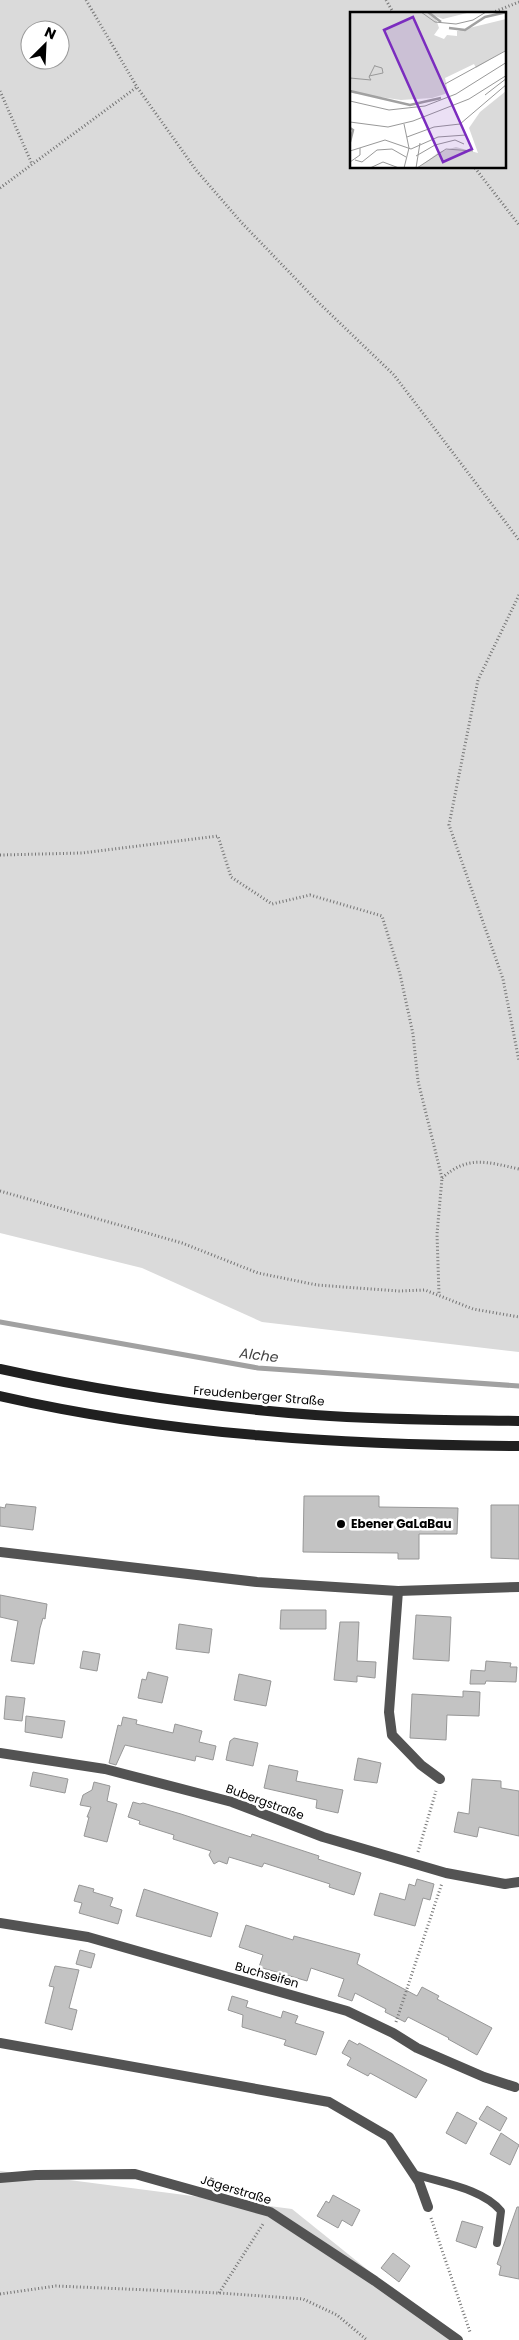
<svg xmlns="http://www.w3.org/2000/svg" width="519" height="2340" viewBox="0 0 519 2340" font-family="Poppins,sans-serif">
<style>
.green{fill:#dadada;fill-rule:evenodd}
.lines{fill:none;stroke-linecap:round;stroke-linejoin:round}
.stream{stroke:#a1a1a1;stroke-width:5}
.building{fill:#c3c3c3;stroke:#979797}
.path{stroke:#757575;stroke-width:3;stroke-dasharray:1 2.5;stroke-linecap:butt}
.lane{stroke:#535353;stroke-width:8}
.street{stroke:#535353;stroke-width:10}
.secondary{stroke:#202020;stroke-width:10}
.poi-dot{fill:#000;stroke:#fff;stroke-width:2}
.labels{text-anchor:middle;stroke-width:5;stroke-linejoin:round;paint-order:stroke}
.street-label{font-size:12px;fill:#000;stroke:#fff}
.poi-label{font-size:12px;font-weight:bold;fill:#000;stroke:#fff;text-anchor:start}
.water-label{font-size:14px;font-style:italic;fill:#424242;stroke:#fff}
.inset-river{fill:none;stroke:#a1a1a1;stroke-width:2.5}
.inset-road{fill:none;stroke:#999;stroke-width:1}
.view{fill:#7b2cbf;fill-opacity:0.15;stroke:#7b2cbf;stroke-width:2.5}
.inset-edge{fill:none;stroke:#000;stroke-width:2.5}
</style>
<rect width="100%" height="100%" fill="#fff"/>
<g class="green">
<path d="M0 0H519V1352L262 1322 142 1268 0 1233ZM352 14H505V168H352ZM30 30H60V60H30Z"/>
<path d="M0 2171 292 2209 455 2340H0Z"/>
</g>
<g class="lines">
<path class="stream" d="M0 1322 258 1368 519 1386"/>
</g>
<g class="building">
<path d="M304 1496H379V1507L458 1508 457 1534H419V1559H398V1553L303 1552Z"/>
<path d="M6 1504 36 1507 33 1530 0 1526V1507L5 1508Z"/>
<path d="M491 1505H519V1559L491 1558Z"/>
<path d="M0 1595 47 1604 45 1619 43 1618 40 1628 34 1664 11 1661 18 1621 0 1617Z"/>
<path d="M281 1610H326V1629H280Z"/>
<path d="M416 1615 451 1617 449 1661 413 1659Z"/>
<path d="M340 1622H359L357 1661 376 1662 375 1678 357 1676V1682L334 1680Z"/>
<path d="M179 1624 212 1629 209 1653 176 1649Z"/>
<path d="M83 1651 100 1654 97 1671 80 1668Z"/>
<path d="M486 1661 511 1663 510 1667H517L516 1682 486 1681 485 1684H470L471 1670 485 1671Z"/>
<path d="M148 1672 168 1677 162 1703 138 1698 142 1679 146 1680Z"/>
<path d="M239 1674 271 1681 266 1706 234 1700Z"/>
<path d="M463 1691 480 1692 479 1716 447 1715 446 1740 410 1738 412 1694 463 1697Z"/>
<path d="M6 1696 25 1698 22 1721 4 1719Z"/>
<path d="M26 1716 65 1721 62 1738 25 1732Z"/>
<path d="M123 1717 137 1720 136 1724 173 1733 175 1724 202 1731 199 1742 216 1746 213 1760 196 1756 195 1761 125 1745 116 1765 109 1763 118 1725 121 1726Z"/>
<path d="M234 1738 258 1743 253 1766 226 1760 230 1741Z"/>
<path d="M358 1758 381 1763 377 1783 354 1780Z"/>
<path d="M269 1765 298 1771 296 1781 343 1790 338 1813 316 1808 317 1800 264 1788Z"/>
<path d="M33 1772 68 1779 65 1793 30 1786Z"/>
<path d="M472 1779 501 1781V1788L519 1791V1836L479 1827 477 1837 454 1832 458 1812 469 1814Z"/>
<path d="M94 1782 110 1786 107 1801 117 1804 107 1842 84 1836 89 1817H87L91 1807 80 1805 83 1795 92 1790Z"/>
<path d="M133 1802 140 1804 143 1803 181 1814 251 1837 252 1834 319 1856 318 1859 361 1873 354 1895 329 1887 330 1884 264 1863 262 1867 229 1857 227 1864 219 1861 214 1864 209 1855 211 1851 173 1839 174 1835 139 1824 140 1821 128 1817Z"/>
<path d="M417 1879 434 1884 430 1900 423 1898 415 1926 374 1915 380 1893 405 1900 409 1884 415 1886Z"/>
<path d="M79 1885 94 1889 93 1892 113 1898 110 1906 122 1910 118 1924 79 1913 82 1903 74 1901Z"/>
<path d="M144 1889 218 1913 211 1937 136 1916Z"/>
<path d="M246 1925 293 1940 294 1936 360 1954 357 1964 417 1996 422 1987 439 1996 437 1999 492 2028 477 2055 448 2039 449 2038 408 2017 405 2022 385 2012 386 2009 355 1993 352 2001 338 1996 344 1979 311 1968 307 1981 259 1967 263 1955 239 1947Z"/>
<path d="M80 1950 95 1954 91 1968 76 1964Z"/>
<path d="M55 1966 79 1970 69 2008 77 2010 72 2030 45 2023 54 1987 49 1986Z"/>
<path d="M232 1996 248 2001 246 2007 281 2018 283 2011 298 2016 295 2023 324 2032 316 2055 284 2045 286 2040 242 2027 243 2015 228 2010Z"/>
<path d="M349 2040 358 2045 359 2043 427 2080 416 2098 370 2073 368 2076 347 2065 351 2058 342 2053Z"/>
<path d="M487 2106 507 2118 500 2131 479 2119Z"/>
<path d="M457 2112 477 2123 466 2144 446 2133Z"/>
<path d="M501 2133 519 2145 510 2165 490 2154Z"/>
<path d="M333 2195 360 2210 352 2226 342 2220 338 2228 317 2216 326 2201 329 2203Z"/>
<path d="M517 2207H519V2279L499 2275 501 2266 497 2264Z"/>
<path d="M462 2221 483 2227 476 2248 456 2241Z"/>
<path d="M393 2253 410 2266 399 2282 381 2268Z"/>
</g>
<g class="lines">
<g class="path">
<path d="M86 0 137 87 196 170 241 222 318 302 394 375 519 540"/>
<path d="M386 0 394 14"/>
<path d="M489 14 519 2"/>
<path d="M0 91 32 164"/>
<path d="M475 168 519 225"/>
<path d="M0 188 137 87"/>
<path d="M519 595 478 680 449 825 503 979 519 1061"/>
<path d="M0 855 82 853 218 836 231 877 272 904 310 895 382 916 400 974 413 1034 418 1081 442 1178 437 1234 439 1294"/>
<path d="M442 1178C468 1155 487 1162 519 1169"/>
<path d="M0 1191 182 1243 258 1273 317 1285 399 1291 425 1290 473 1309 519 1317"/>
<path d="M418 1852 436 1791"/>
<path d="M396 2022 442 1883"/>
<path d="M431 2218 470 2332"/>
<path d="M219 2293 263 2224"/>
<path d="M0 2294 56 2286 219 2293 303 2299 337 2315 367 2340"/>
</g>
<path class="lane" d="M414 2174C441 2183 482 2188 501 2211L497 2243"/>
<g class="street">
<path d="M0 1552 257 1582 398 1591 519 1587"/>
<path d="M398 1591 389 1712 392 1735 421 1765 440 1779"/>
<path d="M0 1753 105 1769 232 1802 323 1837 446 1873 505 1884 519 1882"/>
<path d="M0 1923 88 1937 347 2011 393 2033 417 2048 484 2077 515 2087"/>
<path d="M0 2043 329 2102 389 2137 419 2182 428 2207"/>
<path d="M0 2178 36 2175 135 2174 270 2212 375 2281 458 2340"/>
</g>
<g class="secondary">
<path d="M0 1369C104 1392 209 1407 315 1415 383 1420 451 1420 519 1421"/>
<path d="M0 1396C170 1435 345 1445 519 1446"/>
</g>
</g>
<circle class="poi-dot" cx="341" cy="1524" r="5"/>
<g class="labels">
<g class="street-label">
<text transform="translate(259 1396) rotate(5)" y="4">Freudenberger Straße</text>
<text transform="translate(265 1802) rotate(20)" y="4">Bubergstraße</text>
<text transform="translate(267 1975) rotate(16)" y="4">Buchseifen</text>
<text transform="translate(236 2190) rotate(17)" y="4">Jägerstraße</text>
</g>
<g class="poi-label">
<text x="351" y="1528">Ebener GaLaBau</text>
</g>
<g class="water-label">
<text transform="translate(259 1355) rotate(7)" y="5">Alche</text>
</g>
</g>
<g transform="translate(350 12)">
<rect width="156" height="156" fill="#fff"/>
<path d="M0 0H121L93 7 85 4 89 16 84 23 94 27 97 23 107 24V19L156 7V38L126 56 124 52 95 66 98 81 82 86 51 88 2 81ZM156 79V156H68L89 140 106 135 128 141 119 116 130 100Z" fill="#dadada"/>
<path class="inset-river" d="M78 0 91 10M99 16 115 18 135 5 157 0M0 79 60 93 91 86M0 130 3 118 0 116"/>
<path class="inset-road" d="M71 0 85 10 106 12 123 8 136 0M19 64 33 61 32 56 25 54M0 66 21 68 19 65 25 53M95 72 157 38M135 83 157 66M0 89 39 98 75 94 106 82 157 50M0 110 38 115 63 109 119 87 157 63M54 112 59 136 54 156M57 125 84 115 110 112 157 72M0 139 35 128 61 137 88 125 116 123M66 144 85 133 105 128 114 132M5 148 12 150 27 138 42 137 56 145M0 150 10 143V136M20 156 33 150 49 156M66 156 70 131M67 156 96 137 123 139"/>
<path class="view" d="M63 5 122 137 93 150 34 18Z"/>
<rect width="156" height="156" class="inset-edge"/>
</g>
<g transform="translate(45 45) rotate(24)"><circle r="24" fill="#ffffff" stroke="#999999"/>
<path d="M0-4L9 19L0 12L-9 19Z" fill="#000000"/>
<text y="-8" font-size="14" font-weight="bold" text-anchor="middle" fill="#000000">N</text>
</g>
</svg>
